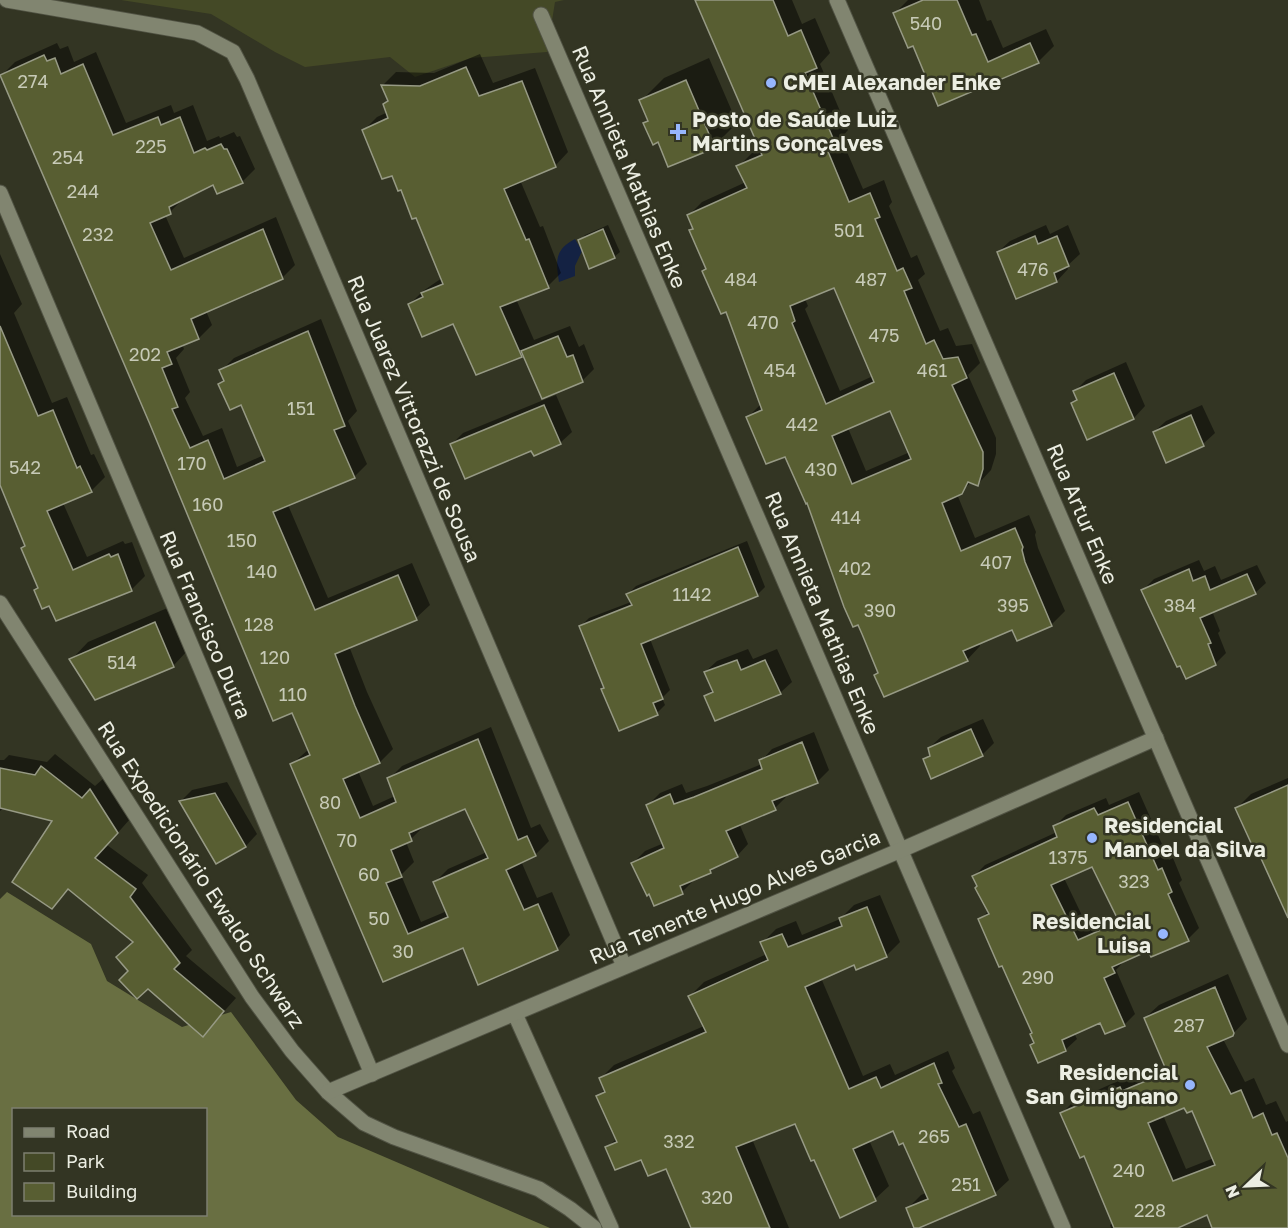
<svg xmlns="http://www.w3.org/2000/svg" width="1288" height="1228" viewBox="0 0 1288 1228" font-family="'Golos Text',sans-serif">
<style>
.green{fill:#444926}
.forest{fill:#696f42;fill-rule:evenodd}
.water{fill:#142243}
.shadow{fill:#0007;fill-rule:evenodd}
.building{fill:#585e32;stroke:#979a85;stroke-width:1.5;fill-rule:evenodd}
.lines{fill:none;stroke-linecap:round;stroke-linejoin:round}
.street-casing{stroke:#515344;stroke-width:17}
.street{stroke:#818570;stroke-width:15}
.poi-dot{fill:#96b6fd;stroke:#333523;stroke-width:2}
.labels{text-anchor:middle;stroke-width:5;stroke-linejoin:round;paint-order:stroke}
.number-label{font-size:18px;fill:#c7cab7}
.poi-label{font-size:21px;font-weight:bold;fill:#eceee3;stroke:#333523;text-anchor:start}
.street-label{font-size:21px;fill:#eceee3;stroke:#333523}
</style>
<rect width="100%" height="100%" fill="#333523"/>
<path class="green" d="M121 0H564L555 2 547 52 471 58 415 77 390 57 305 67 275 52 211 14Z"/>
<path class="forest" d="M7 892 91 944 107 981 182 1027 231 1012 296 1100 338 1137 550 1228H0V899ZM14 1110H206V1214H14Z"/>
<path class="water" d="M575 239 582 251 575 266V276L559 282C556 261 554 250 575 239Z"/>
<g class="shadow">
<path d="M696 0H792L802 24 815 18 830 53 820 64 848 130 841 138 863 189 884 180 892 202 889 206 911 258 917 255 925 274 918 280 940 331 948 328 956 346 972 344 980 363 968 375 996 438V454L991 470 978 484 972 482 957 494 975 538 1029 515 1036 532 1035 535 1038 548 1065 611 1051 625 1013 628 979 643 980 646 967 660 875 675 879 672 808 501 786 455 748 417 761 404 727 310 691 230 694 227 689 215 702 202 746 182 738 167 752 153 761 149ZM835 286 873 376 840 391 805 309 808 306 805 299ZM891 409 910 452 866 471 848 428Z"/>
<path d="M908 0H979L987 21 991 20 1003 48 1046 29 1054 46 1038 62 939 104 914 44 895 13Z"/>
<path d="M57 43 60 49 68 46 74 62 96 52 126 123 171 105 174 113 193 105 207 141 219 136 220 138 234 132 237 137 240 136 255 169 242 182 214 183 183 199 170 212 165 215 184 258 276 217 295 265 282 278 206 311 212 325 199 338 182 344 184 349 176 358 190 392 185 398 203 436 222 428 237 467 264 455 242 403 220 384 224 379 221 371 234 358 321 319 357 411 348 421 367 464 354 477 288 505 328 598 412 563 430 605 416 618 349 646 367 692 393 749 380 762 358 771 373 806 395 796 389 779 402 766 491 727 531 828 540 824 549 841 536 854 521 861 537 898 552 892 570 935 557 949 464 946 384 980 292 764 309 749 293 711 151 422 2 75 15 62ZM466 807 487 852 448 869 435 882 447 911 421 922 401 875 414 862 406 842 411 839 424 826Z"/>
<path d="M480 54 493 83 535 68 568 152 555 166 520 180 540 227 543 226 561 273 548 286 516 299 534 340 570 326 579 347 584 344 594 369 582 381 524 353 521 355 454 322 410 304 423 291 442 278 417 216 402 188 363 131 377 117 388 112 384 104 388 100 382 86 396 72 434 73Z"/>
<path d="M709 58 737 123 714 146 659 140 645 123 649 119 641 101 664 78Z"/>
<path d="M608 225 620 252 614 257 579 241 585 235Z"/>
<path d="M1046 225 1050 234 1068 225 1080 254 1067 266 1068 269 1057 281 1017 297 998 252 1010 241Z"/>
<path d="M0 254 22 304 14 313 52 403 67 397 91 455 94 454 105 477 91 491 63 503 87 557 123 541 125 544 132 542 145 576 131 590 50 605 36 590 39 587 22 548 26 545 2 486 0 487Z"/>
<path d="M1126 362 1145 406 1134 418 1088 438 1073 403 1078 398 1075 391 1086 380Z"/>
<path d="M556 395 572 432 560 443 532 449 452 444 463 433Z"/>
<path d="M1202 405 1215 433 1203 444 1166 461 1154 432 1166 421Z"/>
<path d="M747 541 765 587 757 595 650 639 670 690 662 698 665 705 657 713 606 687 581 626 589 618 631 602 628 594 636 586Z"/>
<path d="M1199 560 1204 571 1215 566 1221 580 1257 565 1266 583 1255 593 1212 611 1220 631 1218 633 1226 653 1215 664 1143 590 1154 579Z"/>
<path d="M172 606 190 648 173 666 71 660 88 642Z"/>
<path d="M748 649 753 659 777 649 792 682 780 693 706 696 713 689 705 672 717 661Z"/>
<path d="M983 719 994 743 982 755 932 777 925 759 931 753 929 748 941 737Z"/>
<path d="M814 732 829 770 817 782 785 795 786 797 775 808 739 823 748 844 737 856 716 866 710 872 693 879V881L682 892 633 863 645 851 664 843 648 805 660 793 682 784 686 793 707 786 762 764 761 761 772 749Z"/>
<path d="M55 754 95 786 104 778 130 819 107 845 148 875 142 883 192 950 186 956 236 998 203 1035 130 971 135 941 70 888 52 907 55 820 4 808 0 811V760H4L9 755 47 762Z"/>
<path d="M1288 778V896L1237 808 1251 794Z"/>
<path d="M227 782 257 834 246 846 216 862 181 801 192 790Z"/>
<path d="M1139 792 1169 860 1173 858 1182 880 1179 883 1199 928 1188 939 1149 949 1125 960 1116 970 1135 1014 1124 1025 1101 1021 1074 1033 1077 1039 1065 1050 1035 1042 1033 1033 1002 964 980 920 989 910 974 876 985 865 1057 832 1054 827 1066 815 1106 798 1109 805ZM1093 865 1119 917 1089 930 1064 878Z"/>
<path d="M880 895 900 942 886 956 855 963 821 978 863 1076 890 1064 895 1075 948 1051 955 1068 952 1071 973 1114 980 1111 1009 1180 995 1193 916 1228 907 1209 921 1195 926 1193 904 1141 894 1129 869 1140 889 1186 875 1199 841 1216 796 1122 752 1139 789 1228H693L667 1167 607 1148 617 1138 598 1096 605 1089 601 1078 614 1065 704 1026 690 996 704 982 767 954 762 943 776 929 796 921 802 935 840 919 854 905Z"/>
<path d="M1228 974 1247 1019 1232 1035 1223 1039 1245 1082 1254 1078 1266 1105 1276 1101 1286 1122 1288 1121V1153L1286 1155 1288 1228H1214L1207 1213 1174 1228H1111L1110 1225 1113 1222 1085 1154 1062 1113 1075 1100 1134 1074 1136 1079 1166 1066 1145 1018 1159 1005ZM1185 1106 1193 1109 1214 1158 1186 1169 1163 1115Z"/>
</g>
<g class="building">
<path d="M695 0H773L788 36 801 30 817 68 805 73 836 145 827 149 849 202 870 193 880 217 875 219 897 271 903 268 912 288 904 291 926 344 934 340 943 359 958 357 967 378 952 385 983 452V469L978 486 968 482 962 494 942 503 961 551 1015 528 1023 547 1022 550 1025 562 1052 626 1017 641 1012 630 963 651 968 661 884 697 874 675 878 673 862 634 858 625 853 627 844 607 807 503 806 504 785 457 766 464 746 417 762 410 726 312 721 314 702 271 706 269 689 230 693 229 687 215 747 188 736 166 762 155ZM834 288 874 382 826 404 792 323 795 321 790 306ZM890 411 911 459 852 484 832 436Z"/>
<path d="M923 0H957L972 35 976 34 988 62 1030 43 1039 63 938 106 913 46 908 48 893 13Z"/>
<path d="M44 55 47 61 55 58 61 74 83 64 113 135 158 117 161 125 180 117 194 153 205 148 207 150 221 144 224 149H227L243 183 217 194 213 185 169 207 171 214 150 223 171 270 263 229 283 279 191 319 199 339 167 352 172 364 162 368 178 407 172 409 190 448 208 440 224 479 265 461 241 405 230 410 218 384 224 381 219 370 308 331 345 426 334 430 355 478 273 512 315 610 398 575 417 620 335 654 355 706 380 763 343 779 360 818 396 802 387 778 478 739 518 840 527 836 536 856 506 870 524 910 538 904 558 950 478 985 463 948 383 982 290 764 310 755 292 713 273 721 149 422 0 75ZM465 809 488 858 433 882 448 917 408 934 386 883 402 877 391 850 412 841 409 833Z"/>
<path d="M466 67 479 96 522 81 556 167 504 189 526 240 529 239 549 288 500 307 522 357 476 375 453 324 422 337 408 304 423 297 421 293 443 284 416 218 412 219 401 190 398 191 392 176 382 179 362 130 388 118 383 104 388 101 381 85 420 86Z"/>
<path d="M686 80 715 148 668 167 658 142 653 145 643 123 648 121 639 100Z"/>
<path d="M603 229 615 258 589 269 578 240Z"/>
<path d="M1035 236 1038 244 1057 236 1069 266 1054 273 1057 282 1016 299 997 252Z"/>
<path d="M0 326 38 416 53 410 77 468 80 466 92 492 47 511 73 570 109 554 111 557 118 554 132 591 56 621 49 606 42 609 34 590 38 588 21 548 25 546 0 485Z"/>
<path d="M558 336 567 357 573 355 583 382 542 399 521 351Z"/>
<path d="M1114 373 1134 419 1087 440 1071 403 1077 400 1073 391Z"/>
<path d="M544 405 561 444 534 456 531 451 465 479 450 444Z"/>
<path d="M1191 415 1204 446 1166 463 1153 432Z"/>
<path d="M738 547 758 596 641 644 663 699 653 703 658 715 619 731 601 689 604 688 579 626 632 605 626 594Z"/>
<path d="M1189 569 1193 581 1205 576 1210 590 1247 574 1256 594 1200 618 1211 643 1208 644 1216 665 1186 679 1180 666 1177 667 1141 590Z"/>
<path d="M155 622 174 667 95 700 69 659Z"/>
<path d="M737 660 741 670 765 660 781 694 715 721 704 696 713 692 704 672Z"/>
<path d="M971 729 983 756 931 779 923 759 930 756 928 748Z"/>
<path d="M802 742 818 783 772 801 776 810 726 831 738 857 710 870 711 873 680 886 683 894 654 906 649 894 647 896 631 863 664 848 646 805 670 794 674 804 694 797 762 769 759 760Z"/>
<path d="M41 766 82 798 90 789 118 833 95 858 136 889 130 897 180 963 174 969 224 1011 203 1037 148 989 137 999 119 980 128 971 116 957 133 942 68 889 52 909 12 882 52 821 0 808V768L35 775Z"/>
<path d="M1288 785V918L1259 854 1257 856 1235 808Z"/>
<path d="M215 793 246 847 216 864 179 801Z"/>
<path d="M1128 802 1158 870 1162 868 1172 892 1168 894 1189 941 1151 957 1148 951 1112 967 1115 973 1104 978 1125 1026 1105 1034 1100 1023 1062 1040 1066 1051 1038 1063 1030 1045 1034 1043 1030 1034 1032 1033 1002 966 999 967 978 919 989 914 975 888 977 886 972 876 1057 837 1053 826 1094 808 1098 815ZM1092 867 1119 922 1078 940 1051 885Z"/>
<path d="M867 907 887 957 856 970 854 965 805 987 849 1089 876 1077 881 1088 934 1063 942 1083 938 1084 959 1127 966 1124 996 1195 919 1228H914L906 1208 928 1199 903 1143 899 1145 893 1131 853 1149 876 1201 840 1218 814 1160 811 1161 795 1124 736 1147 770 1228H691L666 1169 648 1176 641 1160 615 1170 605 1147 617 1142 596 1096 605 1092 599 1078 706 1032 688 996 768 960 760 942 782 934 788 947 842 926 839 918Z"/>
<path d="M1215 987 1234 1033 1233 1036 1207 1047 1231 1094 1241 1090 1253 1118 1263 1113 1272 1135 1277 1133 1288 1158V1228H1212L1207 1215 1178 1228H1114L1084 1156 1080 1158 1060 1113 1120 1087 1122 1091 1167 1072 1144 1018ZM1184 1108 1187 1113 1192 1111 1215 1165 1173 1181 1148 1123Z"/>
</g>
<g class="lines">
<g class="street-casing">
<g id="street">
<path d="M7 0 197 33 233 52 247 79 624 966"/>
<path d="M837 0 1288 1045"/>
<path d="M541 15 1063 1228"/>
<path d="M0 193 372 1074"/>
<path d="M0 603 252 997 292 1051 328 1092 364 1123 394 1137 539 1189 570 1209 594 1228"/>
<path d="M515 1014 611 1228"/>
<path d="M328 1092 901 850 1156 738"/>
</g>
</g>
<use href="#street" class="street"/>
</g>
<g class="poi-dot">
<circle cx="771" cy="83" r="6"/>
<path d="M675 123h6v6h6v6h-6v6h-6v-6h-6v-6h6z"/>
<circle cx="1092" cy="838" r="6"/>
<circle cx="1163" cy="934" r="6"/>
<circle cx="1190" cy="1085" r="6"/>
</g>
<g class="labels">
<g class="number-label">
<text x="926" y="30">540</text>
<text x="33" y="88">274</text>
<text x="151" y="153">225</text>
<text x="68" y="164">254</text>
<text x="83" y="198">244</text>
<text x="849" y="237">501</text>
<text x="98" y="241">232</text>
<text x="1033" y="276">476</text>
<text x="741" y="286">484</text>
<text x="871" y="286">487</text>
<text x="763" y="329">470</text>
<text x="884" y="342">475</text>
<text x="145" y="361">202</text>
<text x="780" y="377">454</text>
<text x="932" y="377">461</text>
<text x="301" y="415">151</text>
<text x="802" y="431">442</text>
<text x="192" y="470">170</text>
<text x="25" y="474">542</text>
<text x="821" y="476">430</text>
<text x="208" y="511">160</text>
<text x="846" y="524">414</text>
<text x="242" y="547">150</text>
<text x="996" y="569">407</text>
<text x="855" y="575">402</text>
<text x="262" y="578">140</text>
<text x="692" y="601">1142</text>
<text x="1013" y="612">395</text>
<text x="1180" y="612">384</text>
<text x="880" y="617">390</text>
<text x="259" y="631">128</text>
<text x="275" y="664">120</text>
<text x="122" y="669">514</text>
<text x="293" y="701">110</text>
<text x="330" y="809">80</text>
<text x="347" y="847">70</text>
<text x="1068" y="864">1375</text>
<text x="369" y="881">60</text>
<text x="1134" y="888">323</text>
<text x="379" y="925">50</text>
<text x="403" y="958">30</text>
<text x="1038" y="984">290</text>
<text x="1189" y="1032">287</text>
<text x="934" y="1143">265</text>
<text x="679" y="1148">332</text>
<text x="1129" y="1177">240</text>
<text x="966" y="1191">251</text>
<text x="717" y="1204">320</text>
<text x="1150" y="1217">228</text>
</g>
<g class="poi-label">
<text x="783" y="90">CMEI Alexander Enke</text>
<text x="692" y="127">Posto de Saúde Luiz<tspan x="692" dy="24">Martins Gonçalves</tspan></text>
<text x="1104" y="833">Residencial<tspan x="1104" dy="24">Manoel da Silva</tspan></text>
<text x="1151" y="929" text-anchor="end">Residencial<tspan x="1151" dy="24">Luisa</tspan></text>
<text x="1178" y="1080" text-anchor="end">Residencial<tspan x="1178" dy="24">San Gimignano</tspan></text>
</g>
<g class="street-label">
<text transform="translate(629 167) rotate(67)" y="7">Rua Annieta Mathias Enke</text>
<text transform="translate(414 419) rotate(67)" y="7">Rua Juarez Vittorazzi de Sousa</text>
<text transform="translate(1082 514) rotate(67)" y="7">Rua Artur Enke</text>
<text transform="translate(822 613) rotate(67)" y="7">Rua Annieta Mathias Enke</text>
<text transform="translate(205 625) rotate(67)" y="7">Rua Francisco Dutra</text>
<text transform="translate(201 875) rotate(57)" y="7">Rua Expedicionário Ewaldo Schwarz</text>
<text transform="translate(735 897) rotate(-23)" y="7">Rua Tenente Hugo Alves Garcia</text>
</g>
</g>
<rect x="12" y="1108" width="195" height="108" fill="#333523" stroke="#7d7f70" stroke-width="1.5"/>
<rect x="24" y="1128" width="30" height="9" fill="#818570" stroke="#7d7f70" stroke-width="1.5"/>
<text x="66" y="1138" font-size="18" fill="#eceee3">Road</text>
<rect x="24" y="1153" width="30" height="18" fill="#444926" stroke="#7d7f70" stroke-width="1.5"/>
<text x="66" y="1168" font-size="18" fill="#eceee3">Park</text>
<rect x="24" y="1183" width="30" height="18" fill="#585e32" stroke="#7d7f70" stroke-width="1.5"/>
<text x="66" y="1198" font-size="18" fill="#eceee3">Building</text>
<g transform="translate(1246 1186) rotate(247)" stroke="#333523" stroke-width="4.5" paint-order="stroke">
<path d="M0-4.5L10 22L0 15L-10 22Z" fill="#eceee3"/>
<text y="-9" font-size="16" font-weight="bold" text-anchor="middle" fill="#eceee3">N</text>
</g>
</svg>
